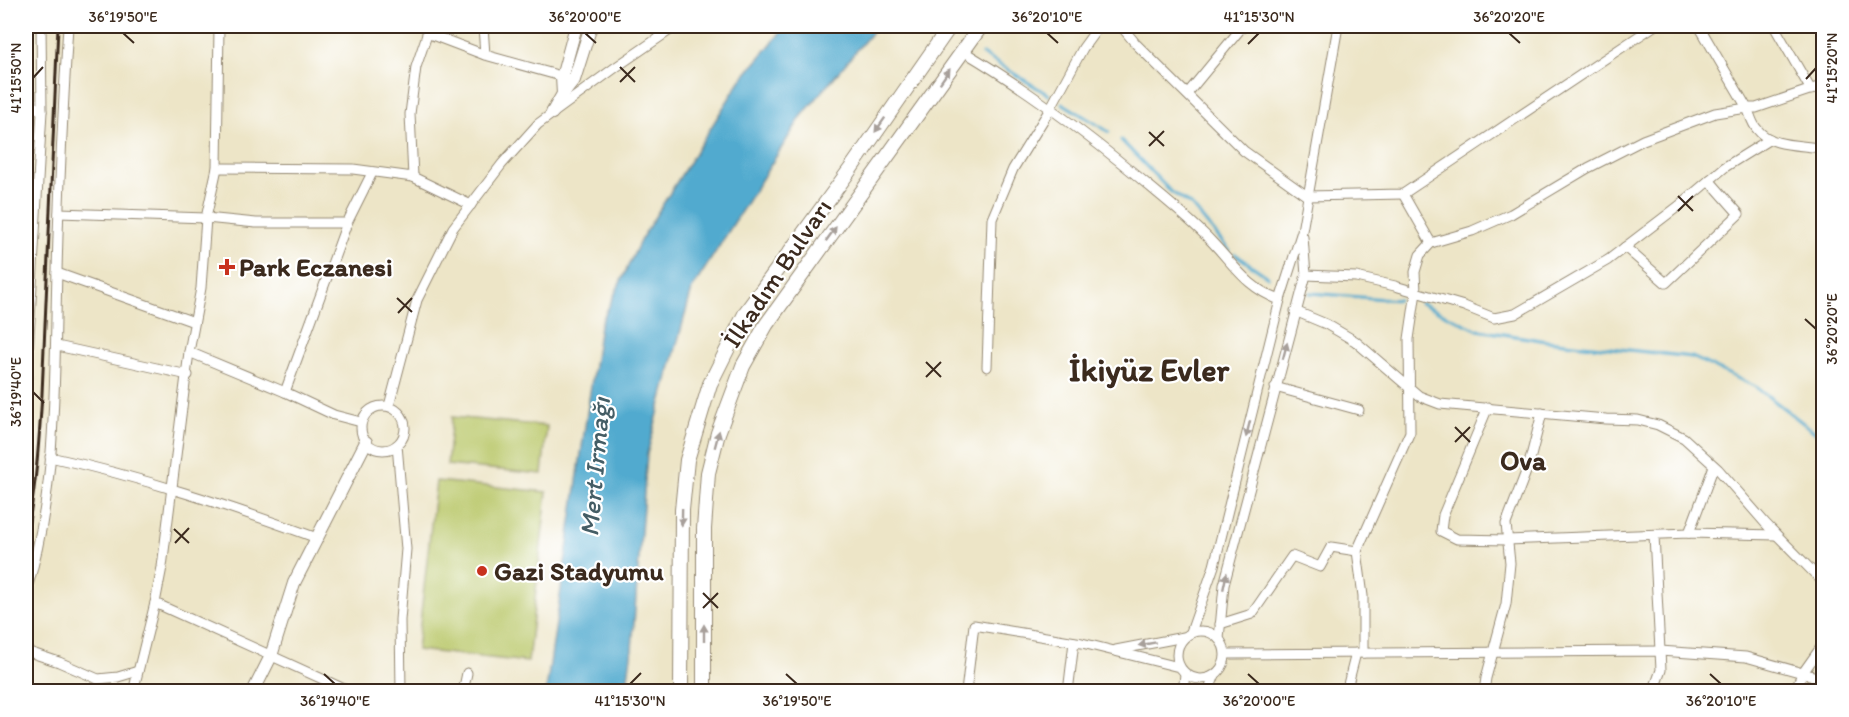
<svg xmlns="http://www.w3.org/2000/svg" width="1849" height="717" viewBox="0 0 1849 717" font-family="Itim,sans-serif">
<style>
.green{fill:#b9c769;stroke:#7a7844;stroke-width:1.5}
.water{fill:#51aacf;stroke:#466a76;stroke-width:1.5}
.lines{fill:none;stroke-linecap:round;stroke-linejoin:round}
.stream{stroke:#51aacf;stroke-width:3}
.minor-casing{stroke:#948872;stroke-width:11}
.major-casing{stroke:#948872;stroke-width:14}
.highway-casing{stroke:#948872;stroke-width:16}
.minor{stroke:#fff;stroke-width:9}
.major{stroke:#fff;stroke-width:12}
.highway{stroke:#fff;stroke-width:14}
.rail{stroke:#3b2a1e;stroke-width:3}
.oneway{fill:#a79f9a}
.ticks{fill:none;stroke:#3b2a1e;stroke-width:2}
.poi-dot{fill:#c8321e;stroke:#fff;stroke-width:2}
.labels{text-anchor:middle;stroke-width:4.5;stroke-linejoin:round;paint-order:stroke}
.poi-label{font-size:26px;font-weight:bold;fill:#3b2a1e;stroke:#fff;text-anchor:start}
.street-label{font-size:26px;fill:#3b2a1e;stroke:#fff}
.neighbourhood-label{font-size:27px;font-weight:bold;fill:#3b2a1e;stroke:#fff}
.water-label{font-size:27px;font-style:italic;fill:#445d65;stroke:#fff}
.district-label{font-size:32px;font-weight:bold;fill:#3b2a1e;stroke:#fff}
.neatline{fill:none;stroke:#3b2a1e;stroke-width:2}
.ticks-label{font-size:15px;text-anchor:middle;fill:#3b2a1e}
</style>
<rect width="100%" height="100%" fill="#fff"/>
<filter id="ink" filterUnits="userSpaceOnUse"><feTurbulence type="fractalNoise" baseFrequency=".0167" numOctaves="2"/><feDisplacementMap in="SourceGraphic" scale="12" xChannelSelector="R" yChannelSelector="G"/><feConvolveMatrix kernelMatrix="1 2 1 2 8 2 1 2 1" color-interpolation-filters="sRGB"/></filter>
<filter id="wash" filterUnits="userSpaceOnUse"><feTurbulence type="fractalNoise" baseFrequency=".008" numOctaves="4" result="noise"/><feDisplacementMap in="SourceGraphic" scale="24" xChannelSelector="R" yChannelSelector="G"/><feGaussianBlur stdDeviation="1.35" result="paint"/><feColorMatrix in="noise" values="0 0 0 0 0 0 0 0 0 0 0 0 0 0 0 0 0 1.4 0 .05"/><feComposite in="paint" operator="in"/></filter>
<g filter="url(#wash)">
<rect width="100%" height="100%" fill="#ede5c7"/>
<g class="green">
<path d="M452 417 547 426 542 474 447 465Z"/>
<path d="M436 481 547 492 528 662 417 650Z"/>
</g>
<path class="water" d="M786 26H877L801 117 692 289 647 454 632 649 626 691H546L600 325 641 239 740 81Z"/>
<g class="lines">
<g class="stream">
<path d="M982 54 1049 95"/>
<path d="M1062 103 1109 132"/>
<path d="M1121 140 1170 191 1191 205 1229 250"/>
<path d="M1235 254 1268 277"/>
<path d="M1310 293 1398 300"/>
<path d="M1420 303 1478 330 1547 341 1692 357 1756 387 1824 439"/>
</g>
</g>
</g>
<g filter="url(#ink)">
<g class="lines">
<g class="minor-casing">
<g id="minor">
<path d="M483 26 485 55"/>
<path d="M1121 26 1136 44 1244 151 1307 196 1403 194 1654 26"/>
<path d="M1699 26 1747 108H1756L1824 85"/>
<path d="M1774 26 1811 90"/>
<path d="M427 33 485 55 568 78"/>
<path d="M963 51C1030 91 1094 139 1154 190 1173 206 1194 223 1212 242 1235 266 1247 288 1280 300"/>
<path d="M1187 94 1243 26"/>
<path d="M26 102 42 111"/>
<path d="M217 168 353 169 413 177 471 205"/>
<path d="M413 177 410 114 416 67 430 26"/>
<path d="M1403 194 1431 243"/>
<path d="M59 213 206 218 256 223H347"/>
<path d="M1625 247 1666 283 1739 214 1709 180"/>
<path d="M57 273 194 322"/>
<path d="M1306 275 1356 277 1395 286 1464 306 1494 318 1515 314 1608 260 1680 205 1725 167 1770 139"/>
<path d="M1295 311 1326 324 1355 341 1419 396 1440 404 1606 419 1638 420 1658 425 1684 438 1718 469 1766 524 1824 583"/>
<path d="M57 346 188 375"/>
<path d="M189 352 285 392 334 415 361 422"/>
<path d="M987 367 992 219 1013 169 1050 109 1083 48 1099 26"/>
<path d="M1275 387 1359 410"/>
<path d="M26 389 42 111 41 26"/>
<path d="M285 392 347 223 372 173"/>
<circle cx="383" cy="428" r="22"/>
<path d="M389 406 417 300 453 228 502 164 538 124 616 67 676 26"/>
<path d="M1488 407 1443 515 1441 531 1457 539 1507 540 1689 533 1776 535"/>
<path d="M397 445 406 549 400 620 401 692"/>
<path d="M50 457C142 477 229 506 317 538"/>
<path d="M1689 533 1714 466"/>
<path d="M26 592C58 489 54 378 57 271 59 189 63 107 68 26"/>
<path d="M155 603 351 692"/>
<path d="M1220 624 1252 614 1292 556 1320 567 1331 547 1357 551"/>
<circle cx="1201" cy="655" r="24"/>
<path d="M1191 632 1214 566 1280 300 1302 231 1338 26"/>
<path d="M1219 639 1224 585 1306 275 1303 237"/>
<path d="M1116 650 1184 637"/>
<path d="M26 651 59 662 98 679 118 677 138 671"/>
<path d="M1363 653V596L1357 551 1410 432 1409 339 1416 292 1415 272 1420 255 1431 243 1472 231 1511 214 1588 168 1643 140 1715 113 1747 108C1750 114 1752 124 1757 129 1771 148 1803 144 1824 149"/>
<path d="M1226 654 1660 651 1746 657 1824 679"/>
<path d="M133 692 155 603 162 567 189 352 201 288 206 218 217 168 219 26"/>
<path d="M463 692 467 673"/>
<path d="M966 692 974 625 1082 643 1179 667"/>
<path d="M1068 692 1074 642"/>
<path d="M1183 692 1185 674"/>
<path d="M1208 692 1215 675"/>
<path d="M1346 692 1356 653"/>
<path d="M1484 692 1486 678 1506 604 1510 563 1506 524 1529 464 1542 413"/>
<path d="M1653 692 1661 670 1654 535"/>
<path d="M1794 692 1802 674 1824 643"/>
</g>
</g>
<g class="major-casing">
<g id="major">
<path d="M563 94 562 77 576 26"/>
<path d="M552 113 563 94 574 80 591 26"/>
<path d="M253 692 271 656 294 583 366 442"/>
</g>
</g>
<g class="highway-casing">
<g id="highway">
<path d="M681 692 682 510 687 460 710 384 746 312 849 171 950 26"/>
<path d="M704 692V529L708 473 718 433 743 366 766 325 981 26"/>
</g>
</g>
<use href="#minor" class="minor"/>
<use href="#major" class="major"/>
<use href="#highway" class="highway"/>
<path class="rail" d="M26 537C36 490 39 442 42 394L58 26"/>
</g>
<defs><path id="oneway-solid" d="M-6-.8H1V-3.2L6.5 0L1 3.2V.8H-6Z" transform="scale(1.5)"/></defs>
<g class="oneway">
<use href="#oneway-solid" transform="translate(945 76) rotate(-55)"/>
<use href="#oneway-solid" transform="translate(880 125) rotate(125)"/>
<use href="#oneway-solid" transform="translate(831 234) rotate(-54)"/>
<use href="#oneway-solid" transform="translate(1285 351) rotate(-75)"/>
<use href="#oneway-solid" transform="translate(1248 429) rotate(104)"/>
<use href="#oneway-solid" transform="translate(717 439) rotate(-75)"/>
<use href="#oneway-solid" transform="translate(682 517) rotate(91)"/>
<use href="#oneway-solid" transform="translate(1225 581) rotate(-78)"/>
<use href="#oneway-solid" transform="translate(704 633) rotate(-90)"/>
<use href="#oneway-solid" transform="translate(1147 644) rotate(170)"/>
</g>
</g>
<path class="ticks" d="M123 33 134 43M585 33 596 43M1047 33 1058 43M1509 33 1520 43M1248 44 1259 33M620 67 635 82M33 78 43 67M1806 79 1816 68M620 82 635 67M1149 132 1164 146M1149 146 1164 131M1678 196 1693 211M1678 211 1693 196M397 298 412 312M398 313 412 298M1805 319 1816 329M926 362 941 377M926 377 941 362M33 392 44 403M1455 427 1470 442M1455 442 1470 427M174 529 189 543M175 543 189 528M703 593 718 608M703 608 718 593M324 674 335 684M786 674 797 684M1248 674 1259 684M1710 674 1721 684M630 684 641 673"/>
<g class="poi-dot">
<path d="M224 258h6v6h6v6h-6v6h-6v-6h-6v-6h6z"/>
<circle cx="482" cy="571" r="6"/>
</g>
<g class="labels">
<g class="poi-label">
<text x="239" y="276">Park Eczanesi</text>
<text x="494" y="580">Gazi Stadyumu</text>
</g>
<g class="street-label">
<text transform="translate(777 273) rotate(-56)" y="9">İlkadım Bulvarı</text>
</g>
<g class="neighbourhood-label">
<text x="1523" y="470">Ova</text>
</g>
<g class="water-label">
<text transform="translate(595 467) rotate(-85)" y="9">Mert Irmağı</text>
</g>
<g class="district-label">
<text x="1149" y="381">İkiyüz Evler</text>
</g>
</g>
<rect width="1849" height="717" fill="none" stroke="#fff" stroke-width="66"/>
<rect x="33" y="33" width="1783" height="651" class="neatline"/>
<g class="ticks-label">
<text x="123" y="22">36°19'50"E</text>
<text x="585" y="22">36°20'00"E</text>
<text x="1047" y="22">36°20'10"E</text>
<text x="1259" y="22">41°15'30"N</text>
<text x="1509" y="22">36°20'20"E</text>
<text transform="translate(1832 68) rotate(-90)" y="5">41°15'20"N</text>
<text transform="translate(16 78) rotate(-90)" y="5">41°15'50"N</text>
<text transform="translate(1832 329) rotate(-90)" y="5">36°20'20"E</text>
<text transform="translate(16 392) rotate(-90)" y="5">36°19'40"E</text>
<text x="335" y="706">36°19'40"E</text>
<text x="630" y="706">41°15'30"N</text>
<text x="797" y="706">36°19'50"E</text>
<text x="1259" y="706">36°20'00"E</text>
<text x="1721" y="706">36°20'10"E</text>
</g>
</svg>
